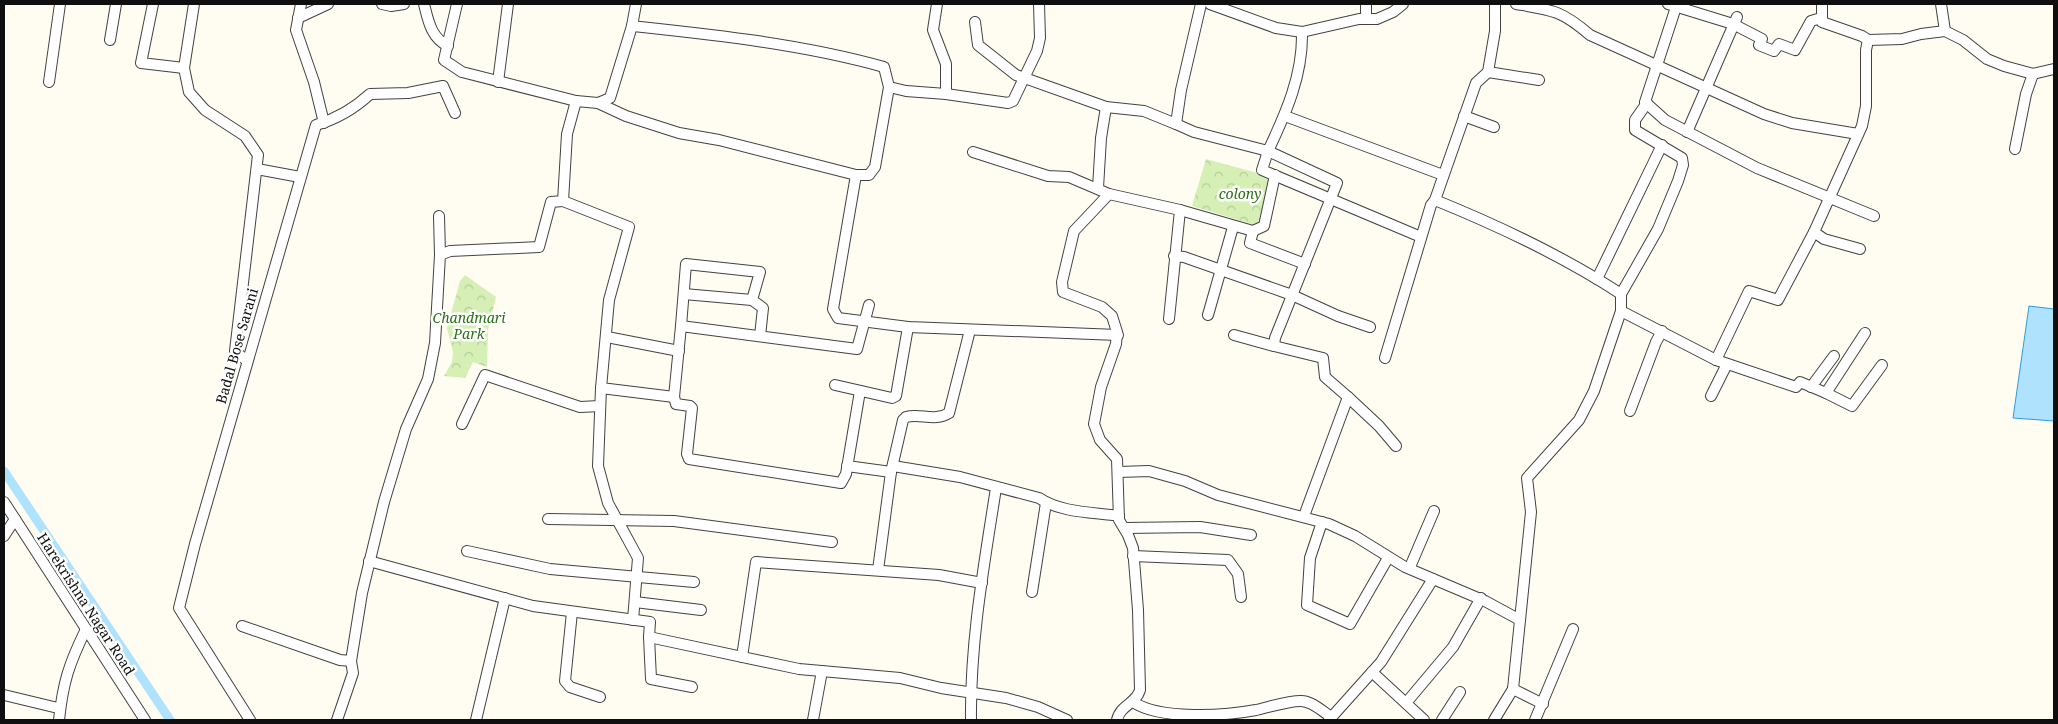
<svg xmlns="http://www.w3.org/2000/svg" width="2058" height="724" viewBox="0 0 2058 724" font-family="'Noto Serif',serif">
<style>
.park{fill:url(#park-crowns)}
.water{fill:#afe2fd;stroke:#2e9cdc}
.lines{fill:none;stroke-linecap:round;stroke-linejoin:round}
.canal{stroke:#afe2fd;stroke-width:9}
.street-casing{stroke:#424242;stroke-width:12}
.street{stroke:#fff;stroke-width:10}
.labels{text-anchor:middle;stroke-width:5;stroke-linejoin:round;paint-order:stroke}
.park-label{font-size:14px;font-style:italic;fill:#2c6f17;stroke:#fff}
.street-label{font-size:14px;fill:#0f0f0f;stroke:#fff}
</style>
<defs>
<pattern id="park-crowns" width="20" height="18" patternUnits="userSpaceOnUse" patternTransform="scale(1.25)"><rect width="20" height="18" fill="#d5efb5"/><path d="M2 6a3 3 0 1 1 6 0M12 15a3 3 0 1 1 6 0" fill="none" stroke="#b6cc9a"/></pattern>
</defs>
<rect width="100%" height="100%" fill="#fffcf1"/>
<g class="park">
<path d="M1206 159 1276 178 1265 228 1192 206Z"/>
<path d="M465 275 496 297 488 330 487 367 473 362 465 378 444 376 452 362 453 352 447 328 460 281Z"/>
</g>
<path class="water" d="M2029 306 2054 309V421L2013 418Z"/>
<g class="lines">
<path class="canal" d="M4 471 170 720"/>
<g class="street-casing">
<g id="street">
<path d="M153 4 141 63 184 68"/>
<path d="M194 4 184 68 189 92 205 110 245 136 258 155 235 351 247 361"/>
<path d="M301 4 296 30 314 82 324 123"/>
<path d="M382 4 391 6 404 4"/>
<path d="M424 4C428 20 431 38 448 46"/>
<path d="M457 4 444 60 462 72 576 101"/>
<path d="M937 4 933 30 946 64V94"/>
<path d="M1210 4 1276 28 1302 32 1359 19H1377L1393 12 1403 4"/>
<path d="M1366 4V19"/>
<path d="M1516 4C1552 10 1561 10 1590 35L1764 114 1792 123 1858 134"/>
<path d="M1668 4 1733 24 1762 39 1759 45 1774 51 1779 44 1795 50 1811 21 1821 18"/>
<path d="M1677 4 1645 102 1665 120 1757 168 1874 216"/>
<path d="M1822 4V22L1862 36 1868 40 1902 39 1921 34 1945 31 1963 40 1987 59 2004 66 2033 74 2054 69"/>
<path d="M1941 4 1945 31"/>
<path d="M298 18 328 4"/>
<path d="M975 22 978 45 1016 75 1106 107 1144 111 1176 124 1181 90 1201 4"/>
<path d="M1302 32C1303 75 1286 113 1268 151L1337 183 1275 338 1274 346 1323 358 1325 377 1348 397"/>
<path d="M110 40 116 4"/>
<path d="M1488 72 1539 80"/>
<path d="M49 82 60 4"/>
<path d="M498 82 508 4"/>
<path d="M889 87 906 91 946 94 1008 103 1013 101 1037 51 1040 38 1039 4"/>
<path d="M598 103 626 116 679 133 719 140 856 175H869L875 167 889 87 884 67C802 44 716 35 632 26"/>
<path d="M1285 116 1443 175"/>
<path d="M1464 116 1494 127"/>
<path d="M1176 124 1194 132 1268 151 1262 170 1421 237"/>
<path d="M1687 132 1737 17"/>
<path d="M2015 149 2026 94 2033 74"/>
<path d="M973 152 1048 176 1069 177 1109 194 1180 210 1253 231 1264 226 1275 175"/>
<path d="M257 169 300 177"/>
<path d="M856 175 833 309 838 318 908 327 1118 335"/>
<path d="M1098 188 1101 138 1106 107"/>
<path d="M1109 194 1074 231 1062 282 1063 292 1102 307 1112 316 1117 332 1116 344 1101 387 1094 424 1100 440 1117 459 1119 520 1128 535 1133 548 1138 610 1140 690C1136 704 1120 705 1117 720"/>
<path d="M1435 200C1499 226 1563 256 1621 294"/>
<path d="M563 201 629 227 609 300 601 388 598 466 608 503 638 558 633 620"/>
<path d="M439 216 440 255"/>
<path d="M1253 231 1250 243 1305 264"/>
<path d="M1860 249 1824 239 1814 232 1862 126 1866 106V50L1868 40"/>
<path d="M1174 256 1184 257 1292 295 1338 316 1370 327"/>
<path d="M1597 279 1662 145"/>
<path d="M684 294 752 300"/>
<path d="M1621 311 1716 360 1796 387 1800 382 1826 393 1865 333"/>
<path d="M1208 315 1233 227"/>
<path d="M1169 319 1180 210"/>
<path d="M681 326 686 264 760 272 752 300 763 308 760 336"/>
<path d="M1234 335 1274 346"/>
<path d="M607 337 679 351"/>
<path d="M1385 358 1431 205 1435 200 1476 83 1488 72 1495 31V4"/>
<path d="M1716 360 1749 291 1778 300 1814 232"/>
<path d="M835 385 892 398 896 396 908 327"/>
<path d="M1811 387 1834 356"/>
<path d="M601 388 674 397 681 326 857 349 869 305"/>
<path d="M1826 393 1852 406 1882 365"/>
<path d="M1711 396 1727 364"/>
<path d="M674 397 676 404 690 406 692 408 687 454 689 459 841 483 846 474 860 391"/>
<path d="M1630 411 1656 342 1662 331"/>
<path d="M462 424 485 375 580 407 600 406"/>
<path d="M847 466 891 472"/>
<path d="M893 466 960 477 1039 498C1061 513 1093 512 1119 516"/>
<path d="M1119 472 1149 471 1185 481 1218 495 1329 524 1355 536 1405 567 1485 601 1520 620"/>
<path d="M4 502 145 720"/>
<path d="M1304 516 1348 397 1379 426 1396 446"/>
<path d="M548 519 674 521 832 542"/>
<path d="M1322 522 1310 558 1307 605 1350 624 1388 558"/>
<path d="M1124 528 1200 527 1251 535"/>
<path d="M4 536 15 519"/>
<path d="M467 551 550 569 694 582"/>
<path d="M1133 556 1228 560 1238 574 1241 597"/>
<path d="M369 561 533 606 650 622 649 637 799 669 900 678 941 688 1006 698 1038 707 1067 720"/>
<path d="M1410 567 1434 511"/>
<path d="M878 570 891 472 903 420 906 417C920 413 935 422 949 413L970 330"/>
<path d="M1032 592 1046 503"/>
<path d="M635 602 701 610"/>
<path d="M572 612 565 681 570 687 600 697"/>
<path d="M242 626 340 660 351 661"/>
<path d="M649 637 651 679 692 687"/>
<path d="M742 657 756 562 939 575 982 583"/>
<path d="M1372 672 1424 720"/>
<path d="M1513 689 1543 704"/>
<path d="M4 695 58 708"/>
<path d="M1133 702C1160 720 1224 716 1256 710 1270 707 1287 701 1301 701 1312 701 1322 711 1331 717"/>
<path d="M1406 703 1453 647 1481 598"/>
<path d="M59 720C63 682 69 664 86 629"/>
<path d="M250 720 179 608 195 544 316 125C336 119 355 108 370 94L408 93 443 86 455 113"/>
<path d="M337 720 353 673 351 661 362 593 384 502 406 429 428 379 435 343 440 255 450 251 539 247 551 202 563 201 567 134 576 101 598 103 610 98 632 26 636 4"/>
<path d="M476 720 505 598"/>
<path d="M813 720 822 671"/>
<path d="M971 720C970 642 984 565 996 488"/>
<path d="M1329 720 1381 662 1433 579"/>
<path d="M1442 720 1460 692"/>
<path d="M1494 720 1513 689 1531 512 1527 478 1579 420 1594 391 1621 311V294L1658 229 1678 181 1683 165 1682 158 1635 130V120L1647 103"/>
<path d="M1535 720 1573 629"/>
</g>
</g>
<use href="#street" class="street"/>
</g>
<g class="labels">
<g class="park-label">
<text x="1240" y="199">colony</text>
<text x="469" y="323">Chandmari<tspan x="469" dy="16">Park</tspan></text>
</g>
<g class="street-label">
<text transform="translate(237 346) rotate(-74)" y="5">Badal Bose Sarani</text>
<text transform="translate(86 604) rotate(57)" y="5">Harekrishna Nagar Road</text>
</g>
</g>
<rect width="2058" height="724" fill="none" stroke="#0f0f0f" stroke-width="10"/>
</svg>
